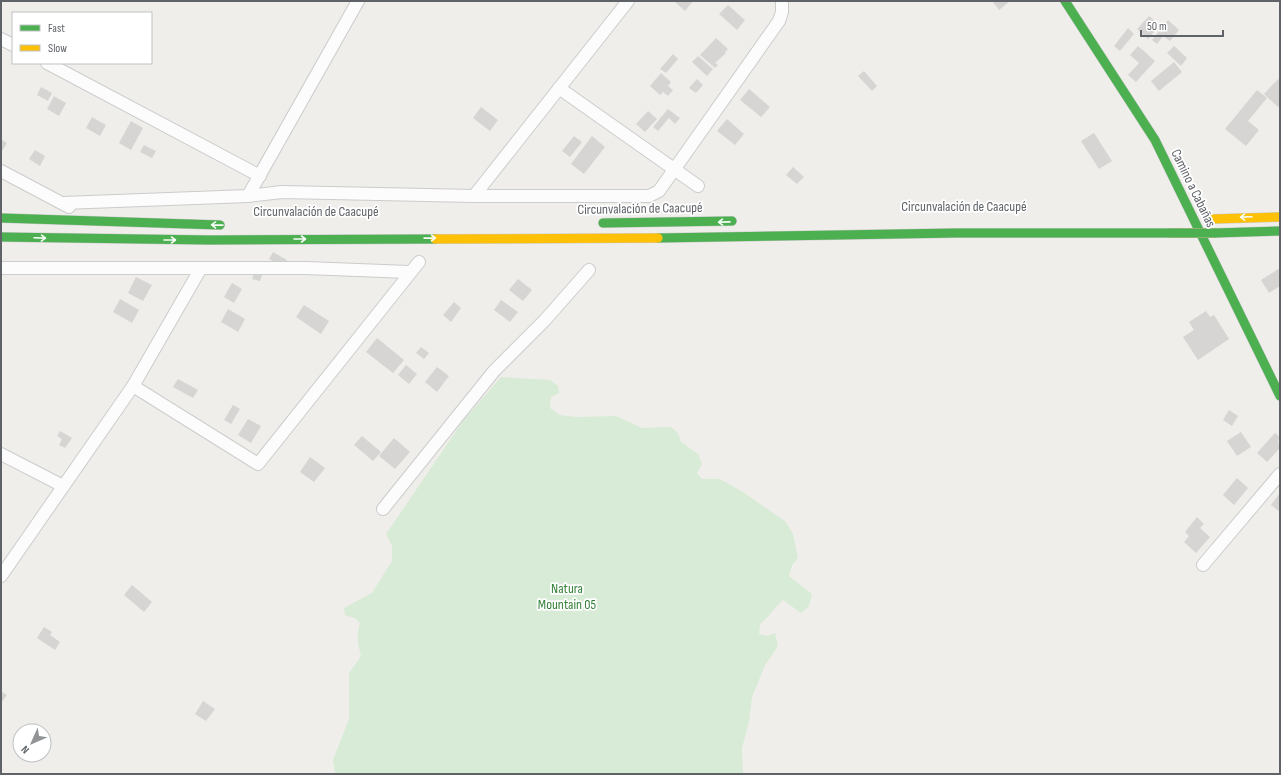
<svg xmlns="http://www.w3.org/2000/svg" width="1281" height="775" viewBox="0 0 1281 775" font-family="'Sofia Sans Condensed',sans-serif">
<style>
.green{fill:#d8ebd6}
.building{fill:#d6d5d3}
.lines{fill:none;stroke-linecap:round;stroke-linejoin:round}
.street-casing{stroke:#cbcccc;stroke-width:14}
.fast-casing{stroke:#cacacb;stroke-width:10}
.slow-casing{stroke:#cacacb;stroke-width:10}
.street{stroke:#fdfcfc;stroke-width:12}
.fast{stroke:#4caf50;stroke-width:9}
.slow{stroke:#ffc107;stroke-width:9}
.fast-bridge-casing{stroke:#c8b996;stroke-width:10;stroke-linecap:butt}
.fast-bridge{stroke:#4caf50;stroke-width:9}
.oneway{stroke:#f6fbf6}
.labels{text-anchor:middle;stroke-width:3.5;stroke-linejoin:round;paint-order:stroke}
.street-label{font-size:14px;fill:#5f6368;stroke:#fff}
.park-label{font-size:14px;fill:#348238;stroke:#fff}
</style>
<rect width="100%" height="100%" fill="#efeeea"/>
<path class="green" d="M501 377 550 380 558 386 559 393 551 397 550 408 560 415 576 417 616 416 642 428 671 427 678 433 681 442 698 454 702 464 697 473 702 479H720L743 492 786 522 793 534 798 558 792 565 789 576 812 594 809 606 801 613 783 600C774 608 769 617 760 624L759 634 767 636 775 633 778 646 765 665 752 697 749 722 742 748 743 774H335L333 760 349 719V673L361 656C358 644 356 635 360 623L355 618 345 615 344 608 372 593 392 561V546L386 534 463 421Z"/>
<g class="building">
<path d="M674 1H693L685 11Z"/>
<path d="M992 1H1010L999 10Z"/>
<path d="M728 5 745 20 737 30 719 14Z"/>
<path d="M1149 16 1160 25 1148 39 1137 29Z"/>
<path d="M1168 20 1179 30 1170 41 1163 36 1157 44 1152 40Z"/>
<path d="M1128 28 1134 34 1120 51 1114 46Z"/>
<path d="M716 38 728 49 725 52 726 53 715 63 718 65 715 68 700 55Z"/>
<path d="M1138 46 1155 61 1136 82 1128 75 1139 63 1130 55Z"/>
<path d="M1174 46 1187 58 1181 66 1167 53Z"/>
<path d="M673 54 678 59 666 73 660 69Z"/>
<path d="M698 56 713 69 707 76 692 62Z"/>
<path d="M1174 62 1182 72 1159 91 1151 81Z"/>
<path d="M864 71 877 86 872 91 858 76Z"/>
<path d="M661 73 671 82 668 86 673 90 668 96 663 92 660 95 650 86Z"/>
<path d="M697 79 703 85 696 93 689 88Z"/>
<path d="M1278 79 1280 81V105L1278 107 1264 94Z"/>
<path d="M41 87 52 93 48 101 37 95Z"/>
<path d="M749 89 770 107 761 117 740 100Z"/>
<path d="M1257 90 1267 98 1248 121 1259 130 1246 146 1225 129Z"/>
<path d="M54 96 66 103 59 116 47 109Z"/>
<path d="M481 107 498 120 490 131 473 118Z"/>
<path d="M668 109 680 118 675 124 669 118 658 131 653 127Z"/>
<path d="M648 111 657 119 645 132 636 124Z"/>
<path d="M92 117 106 125 100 136 86 128Z"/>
<path d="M727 119 744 134 735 145 717 131Z"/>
<path d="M131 121 143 128 131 150 119 143Z"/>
<path d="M1094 133 1112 161 1099 169 1081 141Z"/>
<path d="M574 136 582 142 570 157 562 151Z"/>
<path d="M592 136 605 147 584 174 571 164Z"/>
<path d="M1 139 7 143 1 153Z"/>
<path d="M144 145 156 151 152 158 140 152Z"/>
<path d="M35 150 45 156 40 166 29 159Z"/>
<path d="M793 167 804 177 797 184 786 175Z"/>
<path d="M273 252 287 260 283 267 269 259Z"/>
<path d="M1280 268V286L1269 293 1261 280Z"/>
<path d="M255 270 263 273 260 281 252 279Z"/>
<path d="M136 277 152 285 143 301 128 293Z"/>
<path d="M518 279 532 290 523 301 509 290Z"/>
<path d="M232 283 242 289 234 303 224 297Z"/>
<path d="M120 299 139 310 132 323 113 312Z"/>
<path d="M501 300 518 312 510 322 494 310Z"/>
<path d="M454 302 461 308 451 322 443 315Z"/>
<path d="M304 305 329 321 321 334 296 317Z"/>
<path d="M228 309 245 319 238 332 221 322Z"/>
<path d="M1206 311 1210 317 1214 315 1229 339 1198 360 1183 337 1194 330 1189 322Z"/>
<path d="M377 338 404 360 393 373 366 352Z"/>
<path d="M421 347 429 353 424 359 416 353Z"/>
<path d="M406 365 417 374 409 384 398 375Z"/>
<path d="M437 367 449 376 437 392 425 382Z"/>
<path d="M178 379 198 390 193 398 173 387Z"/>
<path d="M233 405 240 409 231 424 224 420Z"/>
<path d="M1229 410 1238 416 1232 426 1223 420Z"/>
<path d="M248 419 261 426 251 443 238 435Z"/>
<path d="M60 431 72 438 65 448 59 445 62 439 57 436Z"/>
<path d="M1241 432 1251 447 1237 456 1227 441Z"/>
<path d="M1275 433 1280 437 1278 441 1280 448 1267 462 1257 453Z"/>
<path d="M362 436 381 452 373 461 354 445Z"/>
<path d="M394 438 410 452 395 469 379 456Z"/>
<path d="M310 457 325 468 314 482 300 472Z"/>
<path d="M1237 478 1248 488 1234 505 1223 495Z"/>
<path d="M1280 493V512L1271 505Z"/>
<path d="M1197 517 1204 524 1200 528 1210 537 1196 553 1184 542 1189 536 1185 532Z"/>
<path d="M132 585 152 602 144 612 124 595Z"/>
<path d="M44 627 52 632 50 635 60 642 55 650 37 638Z"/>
<path d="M1 691 7 695 1 703Z"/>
<path d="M203 701 215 709 206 721 195 714Z"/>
</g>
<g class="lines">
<g class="street-casing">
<g id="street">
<path d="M1 39 13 45"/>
<path d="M47 63 260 176"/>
<path d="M559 88 698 186"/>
<path d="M1 171 69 207"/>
<path d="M248 196 358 1"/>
<path d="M474 196 628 1"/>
<path d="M63 203 248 196 282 192 474 196H649L659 191 779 21 782 12V1"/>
<path d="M1 268H306L409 272"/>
<path d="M133 386 258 464 419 262"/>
<path d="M1 454 63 486"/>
<path d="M383 509 494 371 545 320 589 270"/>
<path d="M1203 565 1280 474"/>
<path d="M1 576 133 386 201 268"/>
</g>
</g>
<g class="fast-casing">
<g id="fast">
<path d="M1065 1 1155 140 1280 396"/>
<path d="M1 218 220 225"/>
<path d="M603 223 732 221"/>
<path d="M1215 233 1280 231"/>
<path d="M1 237 209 240 435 239"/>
<path d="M658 238 956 233H1171"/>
</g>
</g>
<g class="slow-casing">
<g id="slow">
<path d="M1213 219 1280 217"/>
<path d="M435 239 658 238"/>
</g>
</g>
<use href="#street" class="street"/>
<use href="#fast" class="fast"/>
<use href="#slow" class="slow"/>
<g class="fast-bridge-casing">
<path id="fast-bridge" d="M1171 233H1215"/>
</g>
<use href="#fast-bridge" class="fast-bridge"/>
</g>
<defs><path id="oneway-shaft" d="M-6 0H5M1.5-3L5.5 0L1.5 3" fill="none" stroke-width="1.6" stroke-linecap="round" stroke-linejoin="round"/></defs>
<g class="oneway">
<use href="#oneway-shaft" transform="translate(1246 217) rotate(178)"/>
<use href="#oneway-shaft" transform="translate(724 222) rotate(179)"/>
<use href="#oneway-shaft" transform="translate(217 225) rotate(-179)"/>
<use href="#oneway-shaft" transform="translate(40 238) rotate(2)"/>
<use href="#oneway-shaft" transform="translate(430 238) rotate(-1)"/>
<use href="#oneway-shaft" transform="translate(300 239)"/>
<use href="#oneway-shaft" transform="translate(170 240)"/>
</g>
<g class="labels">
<g class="street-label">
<text transform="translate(1194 188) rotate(64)" y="5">Camino a Cabañas</text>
<text x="964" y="211">Circunvalación de Caacupé</text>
<text transform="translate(640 208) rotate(-1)" y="5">Circunvalación de Caacupé</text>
<text x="316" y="216">Circunvalación de Caacupé</text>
</g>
<g class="park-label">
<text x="567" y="593">Natura<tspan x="567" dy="16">Mountain 05</tspan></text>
</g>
</g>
<rect width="1281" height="775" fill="none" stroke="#5f6368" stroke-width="4"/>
<rect x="12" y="12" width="140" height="52" fill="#ffffff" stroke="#bfc1c3"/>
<rect x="20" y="25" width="20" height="6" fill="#4caf50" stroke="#bfc1c3"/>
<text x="48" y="32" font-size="12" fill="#5f6368">Fast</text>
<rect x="20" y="45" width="20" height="6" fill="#ffc107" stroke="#bfc1c3"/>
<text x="48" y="52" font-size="12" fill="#5f6368">Slow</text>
<g transform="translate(32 743) rotate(225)"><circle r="19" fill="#ffffff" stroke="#bfc1c3"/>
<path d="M0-3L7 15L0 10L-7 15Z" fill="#919496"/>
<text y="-6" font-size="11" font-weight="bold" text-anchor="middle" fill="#5f6368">N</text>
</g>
<path d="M1141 30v6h82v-6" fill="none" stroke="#5f6368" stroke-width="2"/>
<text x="1147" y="30" font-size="12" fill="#5f6368" stroke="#ffffff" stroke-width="3" paint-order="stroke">50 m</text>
</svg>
